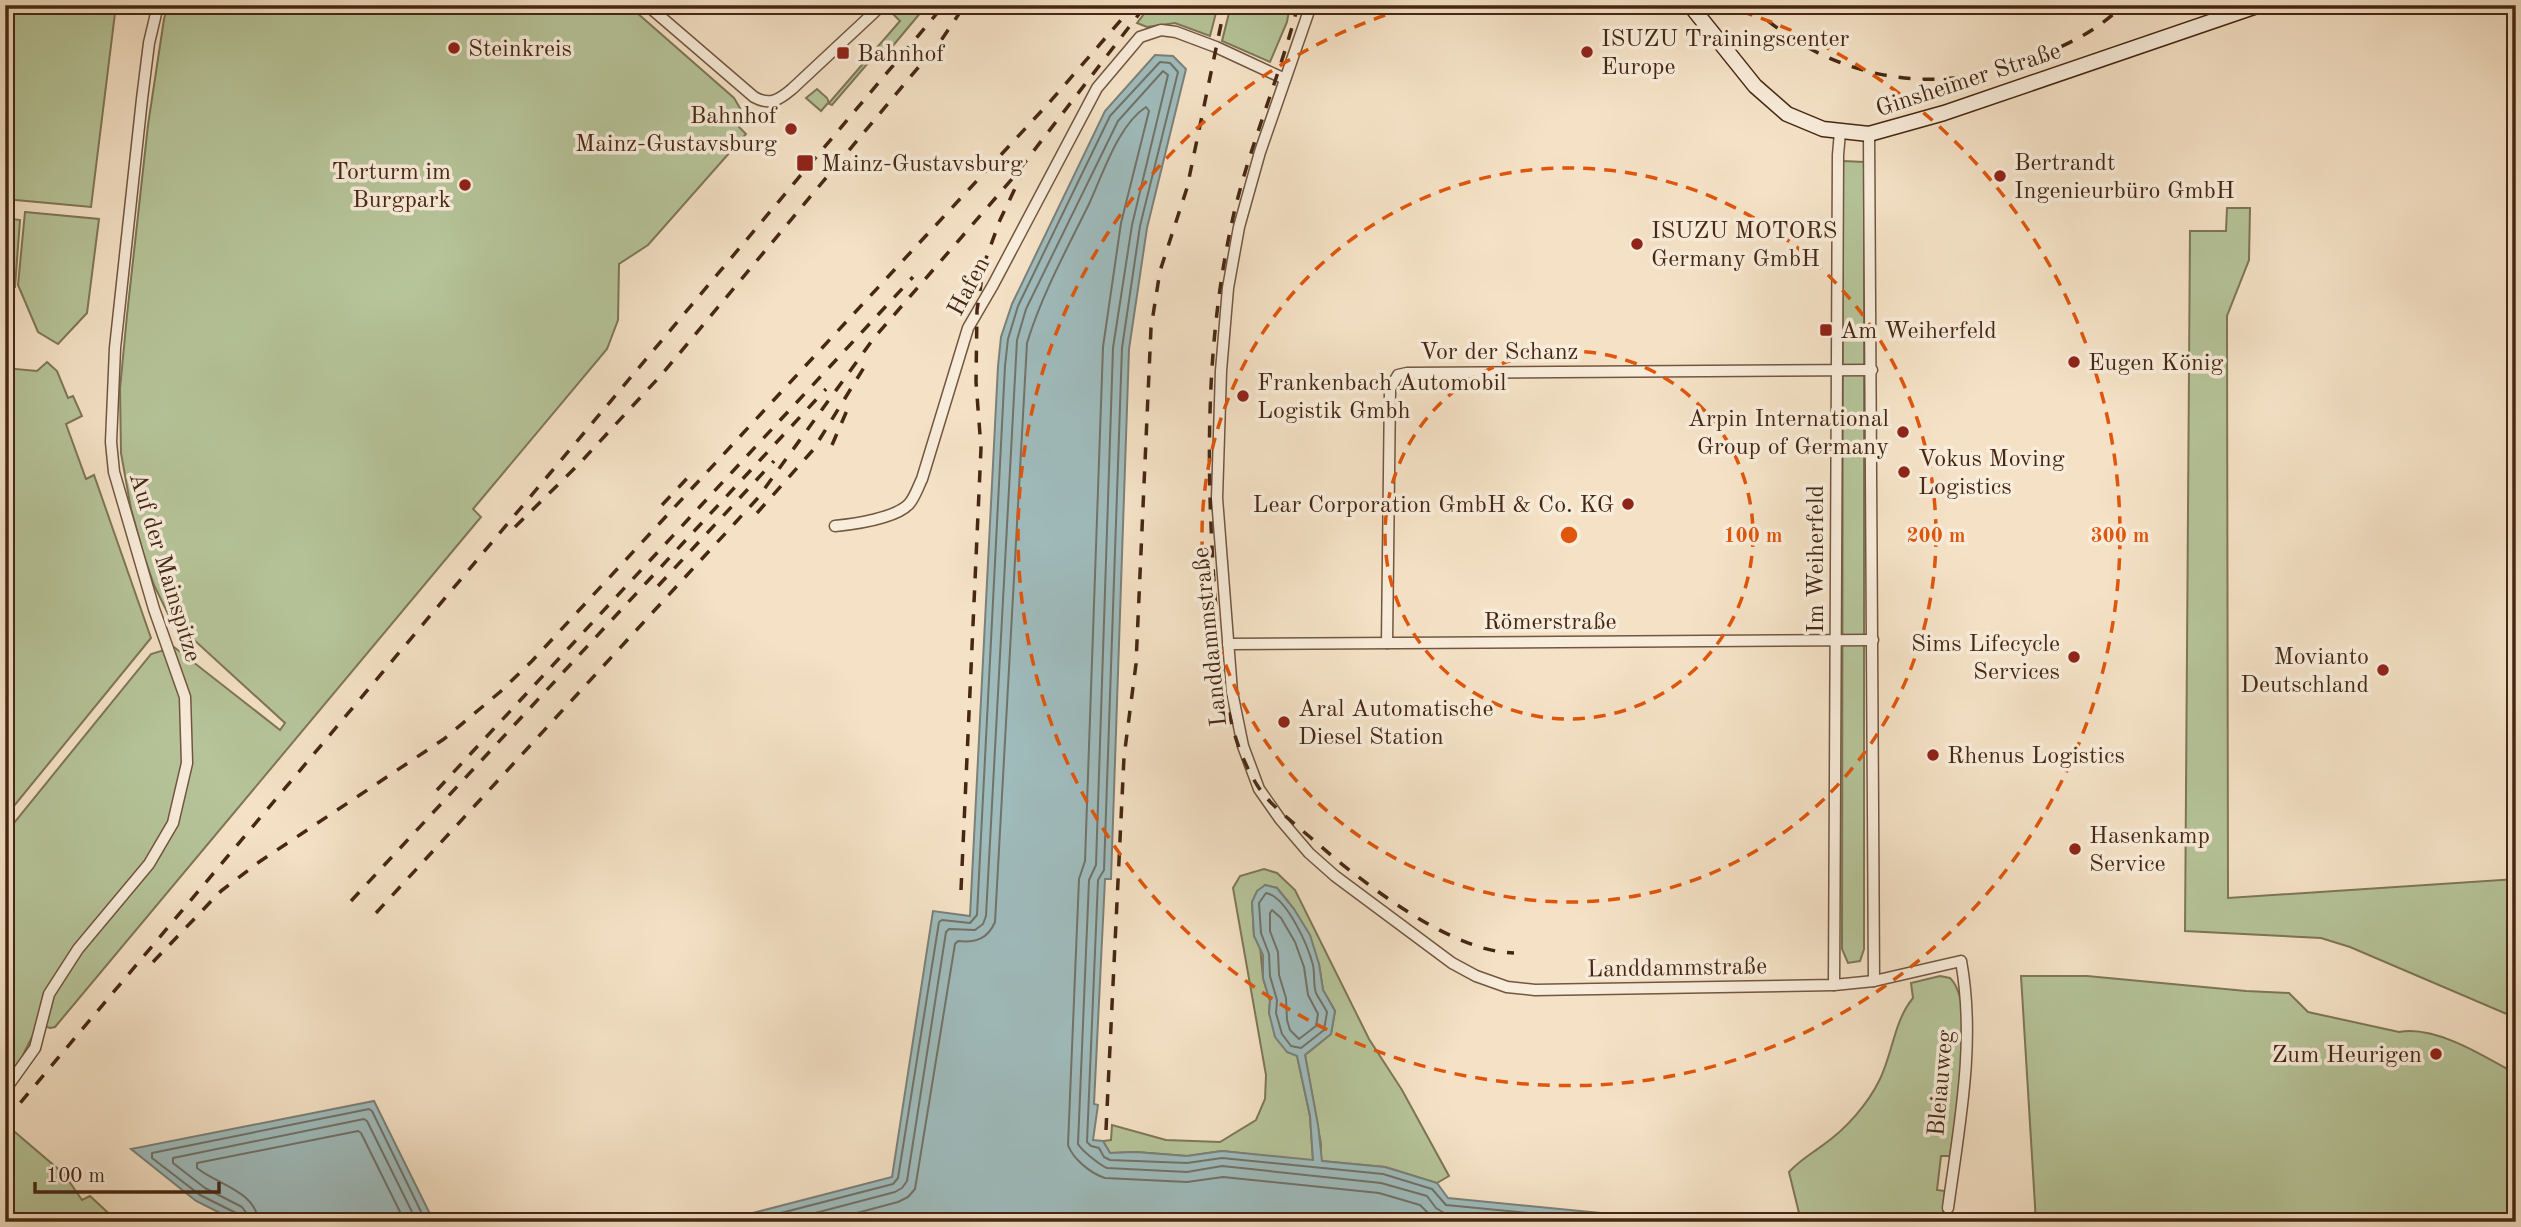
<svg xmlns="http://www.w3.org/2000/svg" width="2521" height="1227" viewBox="0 0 2521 1227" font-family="'Old Standard TT',serif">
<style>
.green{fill:#b6c499;stroke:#7e7656;stroke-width:2}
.water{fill:#9fbcbd;stroke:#7b8079;stroke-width:2}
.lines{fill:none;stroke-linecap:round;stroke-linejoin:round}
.shore{stroke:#727268;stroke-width:2}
.minor-casing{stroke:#725640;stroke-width:13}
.secondary-casing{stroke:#462713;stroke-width:17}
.minor{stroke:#f8ecda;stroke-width:10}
.secondary{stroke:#f8ecda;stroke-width:14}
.rail{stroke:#462713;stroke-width:3.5;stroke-dasharray:12 12;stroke-linecap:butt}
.ring{fill:none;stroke:#e0560c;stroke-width:3.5;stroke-dasharray:12 9}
.poi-dot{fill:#8f2418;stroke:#f8ecda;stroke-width:2.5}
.labels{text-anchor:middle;stroke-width:7;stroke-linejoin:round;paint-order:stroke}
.poi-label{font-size:24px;fill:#462713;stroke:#f8ecda;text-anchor:start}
.street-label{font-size:24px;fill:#462713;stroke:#f8ecda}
.centre{fill:#e0560c;stroke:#f8ecda;stroke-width:3.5}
.ring-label{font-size:21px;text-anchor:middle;font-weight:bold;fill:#e0560c;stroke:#f8ecda;stroke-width:7;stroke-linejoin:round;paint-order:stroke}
</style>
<rect width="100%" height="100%" fill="#f5e2c6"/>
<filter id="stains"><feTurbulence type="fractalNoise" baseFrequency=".00286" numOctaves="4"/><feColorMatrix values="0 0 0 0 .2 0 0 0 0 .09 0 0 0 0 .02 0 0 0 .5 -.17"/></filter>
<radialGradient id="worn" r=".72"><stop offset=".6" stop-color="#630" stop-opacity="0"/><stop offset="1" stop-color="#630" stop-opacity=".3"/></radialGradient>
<g class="green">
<path d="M5 5H116L91 207 5 199Z"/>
<path d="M168 5H628L734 98 744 115 739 127 746 134 648 245 619 264 618 320 607 349 473 509 481 517 55 1027 50 1028 44 1026 36 1029 20 1061 5 1081V834L151 654 174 647 280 730 285 723 170 618 154 585 144 556 131 509 121 453 120 389 127 315 148 125 164 19Z"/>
<path d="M896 5H927L886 54 880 49 832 105 828 103 821 111 806 98 817 89 827 98 829 103 900 21 890 11Z"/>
<path d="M1151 5H1218L1210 36 1175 23 1147 27 1137 23Z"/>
<path d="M1231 5H1290L1287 22 1270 62 1222 41Z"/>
<path d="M1843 161 1864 162V949L1860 961 1848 963 1842 949Z"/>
<path d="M2227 208H2250L2249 260 2227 316 2228 898 2516 879V1018L2350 947 2321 938 2185 931 2190 231H2226Z"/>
<path d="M25 212 99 219 87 313 58 344 38 332 18 285Z"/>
<path d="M5 218 20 220 15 287 5 286Z"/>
<path d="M47 362 57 371 68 398 73 396 82 416 66 424 86 479 94 475 151 638 5 817V368L37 371Z"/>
<path d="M1264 869 1277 873 1295 890 1369 1039 1402 1090 1449 1176 1437 1183 1385 1167 1321 1161V1144L1305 1055 1331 1034 1335 1011 1323 990 1319 964 1294 909 1277 888 1265 885 1252 902 1254 936 1260 946 1263 978 1270 1001 1269 1013 1287 1052 1297 1055 1310 1116 1313 1161 1222 1151 1187 1156 1136 1152 1110 1153 1103 1141 1111 1140 1112 1125 1166 1140 1220 1142 1256 1120 1265 1099 1266 1075 1233 888 1240 876Z"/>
<path d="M1940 976 1950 978C1978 1005 1955 1117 1950 1156H1941L1937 1190 1945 1191 1942 1222 1906 1220 1736 1222 1799 1213 1789 1172C1800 1160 1811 1154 1823 1145 1846 1129 1868 1104 1880 1079 1893 1052 1894 1021 1913 998L1911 983Z"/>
<path d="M2021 976H2087L2246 991 2289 993 2308 1012 2399 1032C2435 1025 2484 1056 2516 1074V1222H2036Z"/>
<path d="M9 1127 64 1174 82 1200 90 1196 118 1222H5V1131Z"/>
</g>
<g class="water">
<path d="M1155 55 1173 56 1186 69 1147 228 1129 349 1111 879H1105L1094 1104 1098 1105 1093 1140 1103 1141 1110 1153 1136 1152 1187 1156 1222 1151 1313 1160 1310 1116 1297 1056 1287 1052 1275 1037 1269 1013 1270 1001 1263 978V955L1254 936 1252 902 1257 891 1265 885 1277 888 1294 909 1310 935 1319 964 1323 990 1335 1011 1331 1034 1305 1055 1318 1125 1322 1161 1385 1167 1437 1183 1448 1198 1693 1222H718L892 1177 933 911 970 916 998 366 1001 337 1012 304 1105 111Z"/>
<path d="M374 1101 434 1222H238L196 1201 131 1149Z"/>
</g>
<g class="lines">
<g class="shore">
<path d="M1266 893C1287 897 1308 946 1313 965 1315 974 1313 984 1316 993 1319 999 1324 1006 1327 1012L1324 1030 1301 1048 1291 1046 1282 1034 1276 1013 1277 1000 1270 976 1269 954 1261 933 1259 903Z"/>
<path d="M1272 910 1281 918 1295 942 1304 967 1308 995 1318 1014 1316 1026 1299 1039 1290 1030 1287 1020 1286 998 1279 975 1278 952 1270 931V913Z"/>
<path d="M239 1222 236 1213 200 1195 152 1158V1153L369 1109 372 1111 426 1222"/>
<path d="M248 1222 247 1214 242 1207 205 1188 173 1163V1158L364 1119 367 1121 417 1222"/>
<path d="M258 1222C257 1192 218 1185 197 1168V1163L358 1131 361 1133 405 1222"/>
<path d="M746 1222 893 1184 898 1178 939 922 942 920 970 923 977 915 1005 366 1008 339 1018 306 1110 116 1160 62 1170 63 1178 72 1140 226 1122 348 1104 870 1098 880 1087 1142 1091 1146 1099 1148 1104 1157 1110 1160 1187 1163 1222 1158 1383 1174 1432 1189 1446 1205 1620 1222"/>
<path d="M781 1222 895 1192 902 1188 907 1181 946 932 949 929 975 930 983 924 986 916 1017 340 1026 309 1118 121 1163 71 1168 75 1132 225 1113 348 1096 865 1089 880 1078 1144C1082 1151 1100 1165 1107 1168L1187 1172 1222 1166 1381 1183 1427 1196 1436 1208 1444 1213 1530 1222"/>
<path d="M823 1222 898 1202 908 1197 915 1189 955 944 958 941C975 943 988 939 995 922L1027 343C1042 294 1067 249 1089 204 1103 174 1118 125 1146 107L1149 111 1121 223 1103 347 1085 861 1079 879 1068 1145C1073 1159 1090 1173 1105 1178L1187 1182 1223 1177 1379 1193 1420 1205 1437 1222"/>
</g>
<g class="minor-casing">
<g id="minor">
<path d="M647 5 754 97C770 106 779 100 792 89L882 5"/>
<path d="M1311 5 1260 152 1239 227 1228 288 1221 371 1217 498 1232 692 1243 746 1259 789 1280 819 1309 853 1335 876 1452 963 1476 976 1507 987 1535 990 1834 985 1874 981 1961 961C1976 1043 1959 1126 1948 1208"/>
<path d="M1869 134 1874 981"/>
<path d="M835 526C854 524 896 518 909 504 915 497 918 487 922 479L968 328 993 285 1097 88 1140 37 1161 30 1176 32 1216 47 1285 79"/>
<path d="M1387 643 1390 389 1398 375 1407 373 1872 370"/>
<path d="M1228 644 1873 640"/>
<path d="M1834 985 1838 155 1840 132"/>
<path d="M5 1090 35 1048 49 994 78 949 149 864 173 823 187 763 185 697 154 609 114 472 111 442 115 348 142 99 149 43 158 5"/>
</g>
</g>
<g class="secondary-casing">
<path id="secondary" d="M1690 5 1755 86 1787 114 1823 129 1869 134 1944 113 2260 5"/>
</g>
<use href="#minor" class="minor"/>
<use href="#secondary" class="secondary"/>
<g class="rail">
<path d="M1298 5C1280 76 1251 142 1234 213 1205 339 1206 468 1215 596 1220 659 1223 730 1257 785 1269 804 1288 818 1304 832 1322 847 1338 862 1356 875 1396 906 1462 952 1514 953"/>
<path d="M1750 5C1804 57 1879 86 1954 78 1977 76 2000 68 2022 61 2060 49 2094 34 2123 5"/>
<path d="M832 445 848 408"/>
<path d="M662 505 693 472"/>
<path d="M757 513 813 450 868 361"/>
<path d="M515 527 579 464 663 373 942 39 965 5"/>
<path d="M658 586 774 461"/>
<path d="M437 790 913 277"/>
<path d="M961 890 981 448 976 382 977 310 984 264 1000 220 1020 178"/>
<path d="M351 901 826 389"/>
<path d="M376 913 757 499 874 338 1012 179 1146 5"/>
<path d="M153 962 221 891 259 862 444 739 500 692 532 661 1048 104 1134 5"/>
<path d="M5 1121 944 5"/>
<path d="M1106 1130 1124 757 1136 664 1151 328 1160 271 1187 188 1225 5"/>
</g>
</g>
<g class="ring">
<circle cx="1569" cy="535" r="184"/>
<circle cx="1569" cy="535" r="367"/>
<path d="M1721 5A551 551 0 1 1 1417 5"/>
</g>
<g class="poi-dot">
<circle cx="454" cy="48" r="7"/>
<circle cx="1587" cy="52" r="7"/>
<rect x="836" y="46" width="14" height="14" rx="3.5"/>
<circle cx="791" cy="129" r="7"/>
<rect x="796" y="154" width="18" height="18" rx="3.5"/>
<circle cx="2000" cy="176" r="7"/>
<circle cx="465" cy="185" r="7"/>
<circle cx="1637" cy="244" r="7"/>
<rect x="1819" y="323" width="14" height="14" rx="3.5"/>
<circle cx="2074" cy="362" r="7"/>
<circle cx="1243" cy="396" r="7"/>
<circle cx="1903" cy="432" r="7"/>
<circle cx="1904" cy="472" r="7"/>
<circle cx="1628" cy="504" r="7"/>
<circle cx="2074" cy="657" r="7"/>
<circle cx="2383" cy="670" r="7"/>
<circle cx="1284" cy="722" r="7"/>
<circle cx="1933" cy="755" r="7"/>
<circle cx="2075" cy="849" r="7"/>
<circle cx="2436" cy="1054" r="7"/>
</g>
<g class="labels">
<g class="poi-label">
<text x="1601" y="46">ISUZU Trainingscenter<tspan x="1601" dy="28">Europe</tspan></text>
<text x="468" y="56">Steinkreis</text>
<text x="857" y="61">Bahnhof</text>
<text x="777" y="123" text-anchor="end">Bahnhof<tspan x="777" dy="28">Mainz-Gustavsburg</tspan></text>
<text x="2014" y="170">Bertrandt<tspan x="2014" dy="28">Ingenieurbüro GmbH</tspan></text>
<text x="821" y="171">Mainz-Gustavsburg</text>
<text x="451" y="179" text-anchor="end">Torturm im<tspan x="451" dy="28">Burgpark</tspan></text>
<text x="1651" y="238">ISUZU MOTORS<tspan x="1651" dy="28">Germany GmbH</tspan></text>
<text x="1840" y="338">Am Weiherfeld</text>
<text x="2088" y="370">Eugen König</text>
<text x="1257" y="390">Frankenbach Automobil<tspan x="1257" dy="28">Logistik Gmbh</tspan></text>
<text x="1889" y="426" text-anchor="end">Arpin International<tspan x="1889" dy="28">Group of Germany</tspan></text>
<text x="1918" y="466">Vokus Moving<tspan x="1918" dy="28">Logistics</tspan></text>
<text x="1614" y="512" text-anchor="end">Lear Corporation GmbH &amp; Co. KG</text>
<text x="2060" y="651" text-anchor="end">Sims Lifecycle<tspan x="2060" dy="28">Services</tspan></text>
<text x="2369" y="664" text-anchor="end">Movianto<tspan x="2369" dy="28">Deutschland</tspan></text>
<text x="1298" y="716">Aral Automatische<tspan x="1298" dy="28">Diesel Station</tspan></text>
<text x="1947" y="763">Rhenus Logistics</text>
<text x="2089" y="843">Hasenkamp<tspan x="2089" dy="28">Service</tspan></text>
<text x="2422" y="1062" text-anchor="end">Zum Heurigen</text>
</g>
<g class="street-label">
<text transform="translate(1968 79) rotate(-18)" y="8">Ginsheimer Straße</text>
<text transform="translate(968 286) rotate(-62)" y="8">Hafen</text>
<text x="1499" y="359">Vor der Schanz</text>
<text transform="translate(1815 559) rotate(-90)" y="8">Im Weiherfeld</text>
<text transform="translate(166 567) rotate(73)" y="8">Auf der Mainspitze</text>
<text x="1550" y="629">Römerstraße</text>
<text transform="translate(1209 637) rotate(-96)" y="8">Landdammstraße</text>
<text transform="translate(1677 967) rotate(-1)" y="8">Landdammstraße</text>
<text transform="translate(1940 1083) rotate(-85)" y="8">Bleiauweg</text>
</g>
</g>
<circle cx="1569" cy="535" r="10" class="centre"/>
<g class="ring-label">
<text x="1753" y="542">100 m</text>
<text x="1936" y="542">200 m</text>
<text x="2120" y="542">300 m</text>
</g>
<rect width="2521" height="1227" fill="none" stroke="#f5e2c6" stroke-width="28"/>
<rect x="7" y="7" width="2507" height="1213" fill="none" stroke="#462713" stroke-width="3.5"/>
<rect x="14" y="14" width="2493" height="1199" fill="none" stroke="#462713" stroke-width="2"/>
<path d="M35 1182v10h184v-10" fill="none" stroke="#462713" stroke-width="3.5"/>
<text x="46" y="1182" font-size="21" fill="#462713" stroke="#f8ecda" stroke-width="5" paint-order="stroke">100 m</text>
<rect width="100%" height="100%" filter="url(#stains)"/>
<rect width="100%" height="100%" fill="url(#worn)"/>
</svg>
